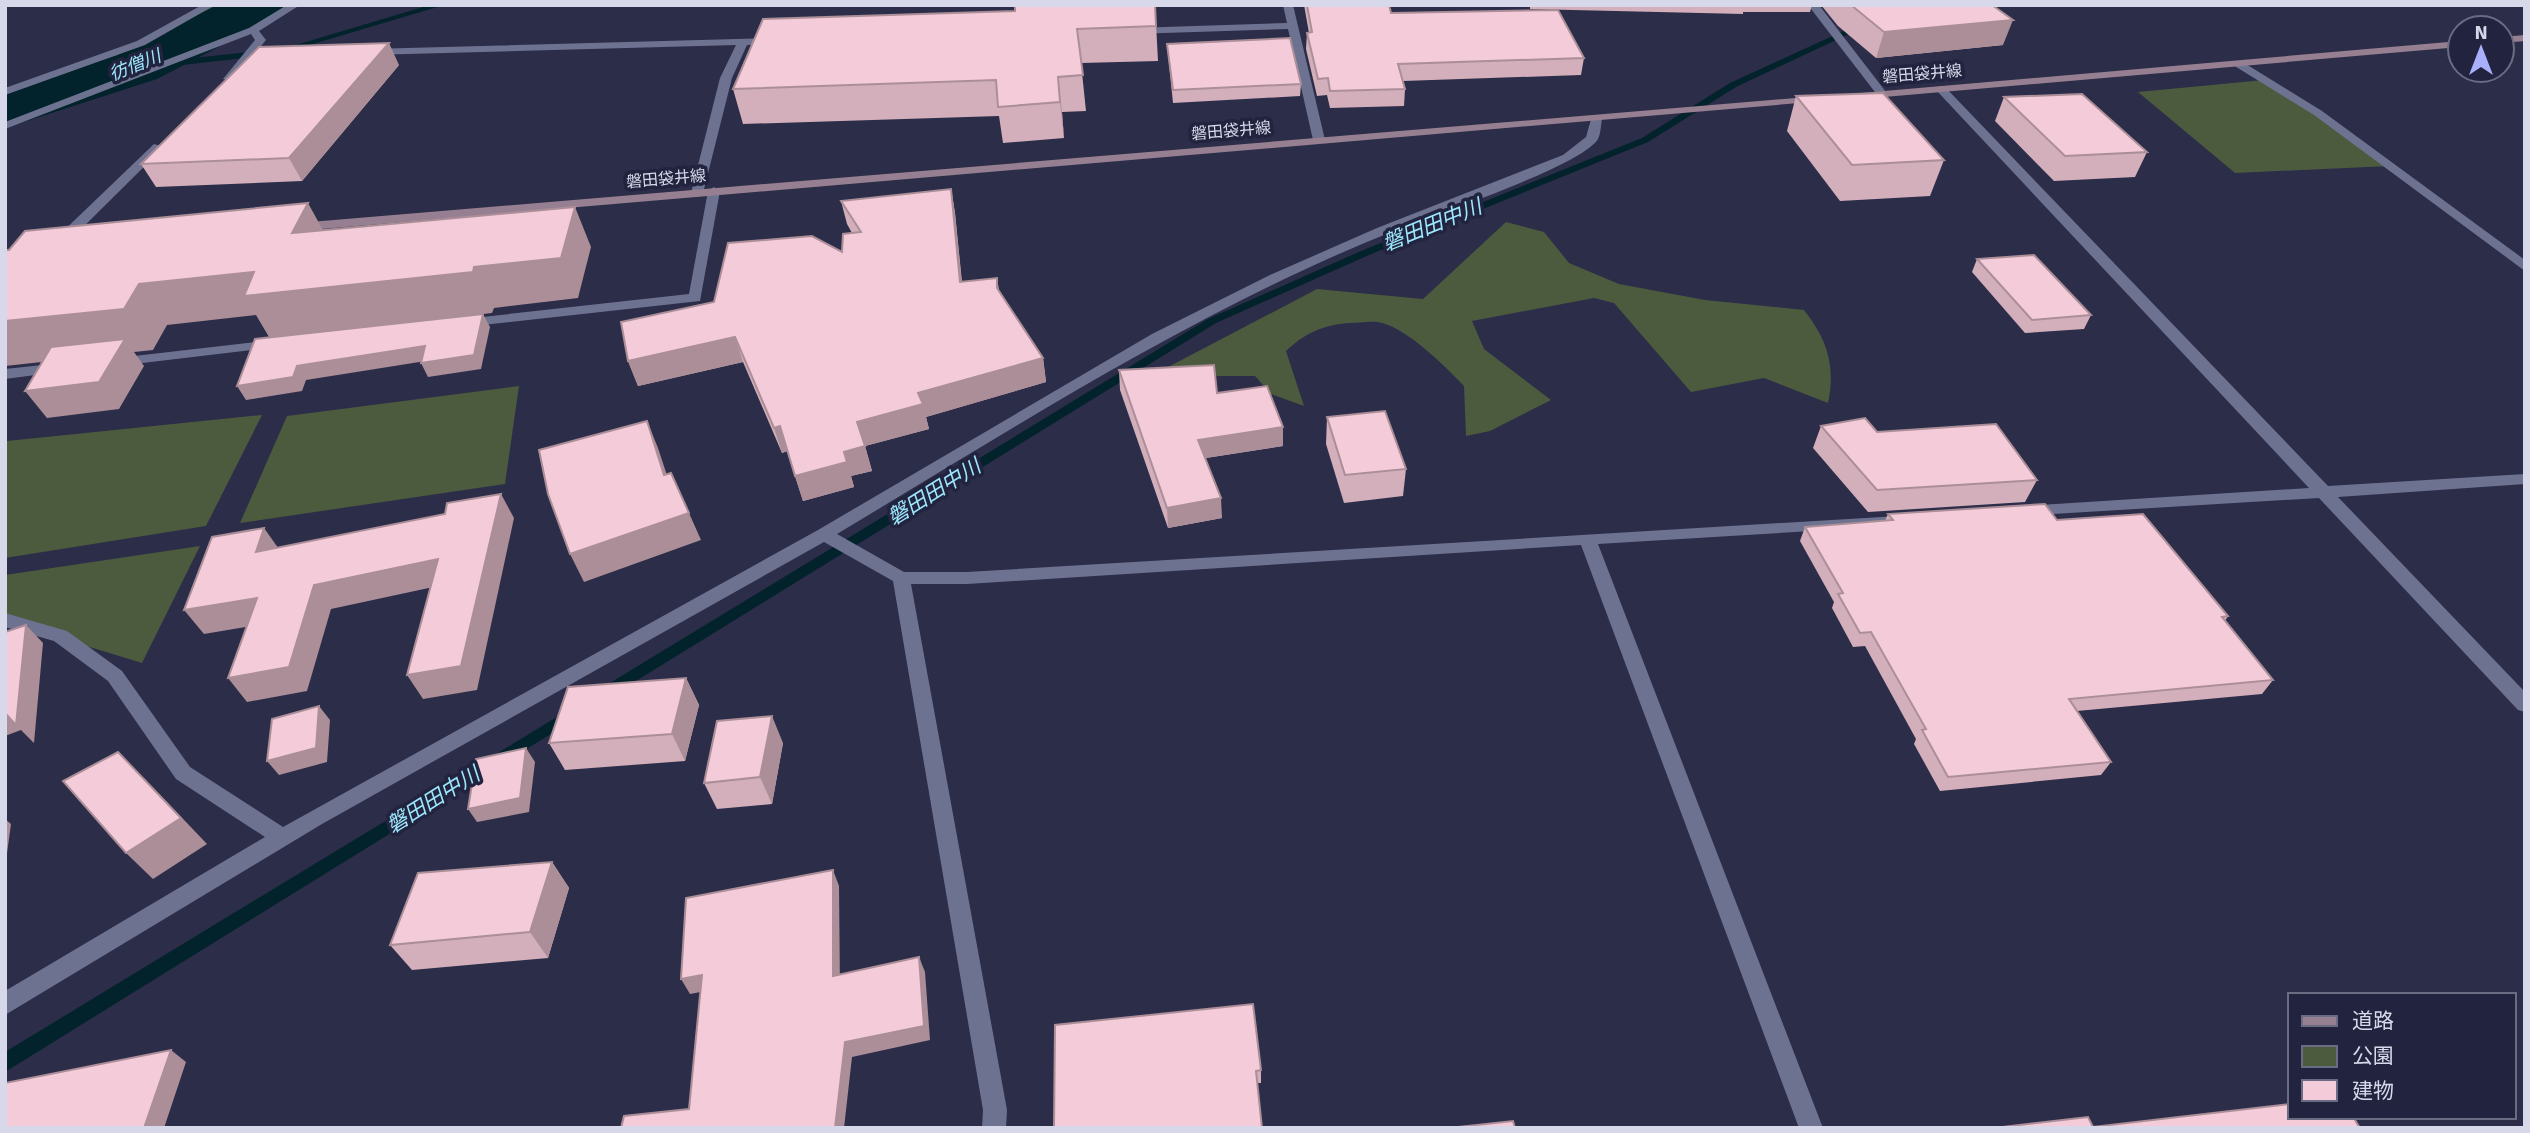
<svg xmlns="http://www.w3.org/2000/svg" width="2530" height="1133" viewBox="0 0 2530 1133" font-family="Signika,'Noto Sans JP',sans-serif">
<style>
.green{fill:#4c5a3e}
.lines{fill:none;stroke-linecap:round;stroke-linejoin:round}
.stream{fill:#02232b;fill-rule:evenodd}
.river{fill:#02232b;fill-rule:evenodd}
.minor{fill:#6e7291;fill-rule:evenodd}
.tertiary{fill:#6e7291;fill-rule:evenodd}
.secondary{fill:#967f91;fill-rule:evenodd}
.wall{fill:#d2afbb}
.shaded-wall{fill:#ab8e98}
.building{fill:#f4cbd9;stroke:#ab8e98;stroke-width:2}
.labels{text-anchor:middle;stroke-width:7;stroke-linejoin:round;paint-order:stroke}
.far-street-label{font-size:16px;fill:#d7d9eb;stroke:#22233e}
.far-water-label{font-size:18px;font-style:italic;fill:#9de8fe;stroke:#22233e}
.water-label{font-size:21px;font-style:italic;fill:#9de8fe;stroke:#22233e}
</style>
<rect width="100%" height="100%" fill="#2c2d49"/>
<g class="green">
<path d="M210 5H290L253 30 5 126V92L127 48Z"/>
<path d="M2264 80 2390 166 2235 173 2138 92Z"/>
<path d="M1506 222 1544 232 1569 263 1619 284 1705 300 1804 310C1827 339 1836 366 1828 403L1764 378 1691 392 1614 303 1594 298 1472 321 1484 349 1551 400 1490 431 1466 436 1464 386C1445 366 1404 325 1377 322 1368 321 1358 323 1349 323 1323 325 1305 333 1286 351L1304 406 1271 394 1255 376H1151L1317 289 1423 299Z"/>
<path d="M519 386 505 484 240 523 287 416Z"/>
<path d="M262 415 206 526 5 558 7 441Z"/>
<path d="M200 546 142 663 5 621V575Z"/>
</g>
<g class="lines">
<g class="stream">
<path d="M430 5H444L286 52 279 50Z"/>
<path d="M1861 23 1868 25 1736 87 1648 142 1369 255 1216 323 610 697H600L597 693 600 689 1208 319 1361 251 1642 138 1730 83Z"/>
<path d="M259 51 262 52V56L137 70 133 67 137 64Z"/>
<path d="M570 709 575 711 578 715 575 719 5 1072V1052Z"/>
</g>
<path class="river" d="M217 5H285L278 16 157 79 5 128V91L117 55Z"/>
<g class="minor">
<path d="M202 5H215L145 45 5 95V88L137 41Z"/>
<path d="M1283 5H1293L1325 140 1323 143 1313 140 1288 29 1133 34 1128 31 1133 28 1287 23Z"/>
<path d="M1808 5H1819L1886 92V96H1878Z"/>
<path d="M776 38 780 39V43L747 45 732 78 703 193 697 197 691 193 720 78 736 45 370 55 365 52 370 49Z"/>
<path d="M2233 61H2241L2322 111 2525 260V271L2314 115 2233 65Z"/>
<path d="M1941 86 1945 87 2328 486 2525 474V484L2338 497 2525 692V712L2518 710 2319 498 2019 516 2017 512 2025 506 2309 488 1937 91 1935 89Z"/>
<path d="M1592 116 1602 118C1601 124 1601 133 1598 139 1582 166 1432 216 1396 230 1198 309 1019 425 837 534L904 572H967L1915 515 1917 519 1909 525 1598 544 1823 1128H1799L1581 545 967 584H911L1007 1110 1006 1128H982L983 1110 893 581 824 542 322 824 5 1015V991L265 837 176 779 108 681 54 641 5 627V613L67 631 122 671 190 767 283 827 818 530 1152 334 1270 275 1377 228 1563 155 1586 137Z"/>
<path d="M714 187 720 191 700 301 464 327 457 323 464 319 689 294 708 191Z"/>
<path d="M273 340 278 341V347L117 366 110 362 117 358Z"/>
<path d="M61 363 68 368 66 371 5 379V369Z"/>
</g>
<g class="tertiary">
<path d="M287 5H300L259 31 266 40 233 81 223 79 255 40 251 34 5 129V122L249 28Z"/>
<path d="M154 144 164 147 65 245H55V239Z"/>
</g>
<g class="secondary">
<path d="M2525 35V41L2502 43V37Z"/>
<path d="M2460 41V47L1861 99 1855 96 1861 93Z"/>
<path d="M1819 96 1825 99 1823 101 298 231 291 227 298 223Z"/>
</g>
</g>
<g class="wall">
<path d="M1155 5 1158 61 1081 63 1086 111 1062 112 1064 138 1003 143 999 116 743 124 733 89 1015 11Z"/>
<path d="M1304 5H1389L1391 13 1584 58 1581 75 1403 81 1405 89 1404 106 1330 108 1327 95 1317 96 1306 49 1307 33H1309Z"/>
<path d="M1530 5H1812L1810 12H1743V14L1530 9Z"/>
<path d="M1821 5H1992L2003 45 1876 58 1838 26Z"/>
<path d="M1167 44 1301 84 1300 96 1173 103Z"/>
<path d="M399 65 302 181 156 187 141 164Z"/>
<path d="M1796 96 1944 160 1930 196 1840 201 1787 131Z"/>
<path d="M2004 97 2147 152 2135 177 2054 181 1995 121Z"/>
<path d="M951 189 955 213 962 282 997 278 999 290 1043 358 1046 382 926 417 929 429 865 446 872 471 851 476 854 487 803 501 787 451 782 453 743 362 638 386 628 361 714 302 842 252 852 233 847 224 841 201Z"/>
<path d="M1977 259 2091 315 2084 329 2025 333 1972 272Z"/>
<path d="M1119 370 1217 393 1283 446 1206 458 1222 518 1168 528 1120 390Z"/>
<path d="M1327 417 1406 469 1403 496 1344 503 1326 444Z"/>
<path d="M1821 426 1877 432 2037 480 2025 502 1868 512 1813 448Z"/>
<path d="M1888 514 2057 520 2228 616 2225 621 2273 680 2262 694 2077 711 2111 762 2101 775 1940 791 1914 744 1916 739 1865 646 1853 647 1832 608 1834 602 1800 541 1805 527 1885 521Z"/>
<path d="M686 678 699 705 685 761 565 770 549 743Z"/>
<path d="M783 743 772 804 717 809 704 783Z"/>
<path d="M552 862 569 888 548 958 412 970 390 945Z"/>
<path d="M1055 1025 1261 1070V1083H1257Z"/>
</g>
<g class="shaded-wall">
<path d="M2013 20 2003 45 1876 58 1884 32Z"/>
<path d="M389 43 399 65 302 181 289 158Z"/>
<path d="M1058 77 1062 112 1064 138 1060 102Z"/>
<path d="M951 189 955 213 964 306 960 282Z"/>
<path d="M308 203 330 243 292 233Z"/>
<path d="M575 207 591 247 578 298 494 308 492 313 483 314 490 327 481 369 428 377 421 363 483 314 269 337 256 315 167 325 153 350 134 352 144 366 119 409 47 418 25 391 116 354 5 366V321L139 284 254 272 474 267Z"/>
<path d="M735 337 743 362 638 386 628 361Z"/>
<path d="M425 346 432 360 306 380 302 391 246 400 237 386 297 366Z"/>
<path d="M1043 358 1046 382 926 417 929 429 865 446 872 471 851 476 854 487 803 501 795 476 844 452 857 422 918 393Z"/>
<path d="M647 421 658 448 676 503 664 475Z"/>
<path d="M780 426 788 451 782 453 774 428Z"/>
<path d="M1283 427V446L1199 459 1198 440Z"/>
<path d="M501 494 514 518 477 690 423 699 407 675Z"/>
<path d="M1221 498 1222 518 1168 528 1167 508Z"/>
<path d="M689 513 701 540 584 582 570 554Z"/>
<path d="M264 528 281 552H256Z"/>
<path d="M438 559 452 583 331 609 307 691 247 702 228 678 314 585Z"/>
<path d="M257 598 276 622 204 634 184 610Z"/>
<path d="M26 625 43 643 34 743 21 730 5 736V713Z"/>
<path d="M686 678 699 705 685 761 672 734Z"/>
<path d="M319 706 330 720 327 762 279 775 267 761Z"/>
<path d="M772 716 783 743 772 804 760 777Z"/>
<path d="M526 748 535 762 529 812 477 822 468 809Z"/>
<path d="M144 778 207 844 153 879 126 853Z"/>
<path d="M5 819 11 824 5 868Z"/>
<path d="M552 862 569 888 548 958 530 932Z"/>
<path d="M833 870 839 886 840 991 833 976Z"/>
<path d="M919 957 925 972 930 1040 852 1057 844 1128H835L845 1042Z"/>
<path d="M702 975 711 990 690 994 681 979Z"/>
<path d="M171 1050 186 1062 164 1128H144Z"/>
</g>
<g class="building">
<path d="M1155 5 1156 26 1077 29 1083 75 1058 77 1060 102 998 107 996 80 733 89 763 19 1015 11V6Z"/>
<path d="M1307 5H1389L1391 13 1558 10 1584 58 1398 64 1405 89 1330 91 1328 78 1318 79 1307 33 1312 32Z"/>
<path d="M1851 5H1992L2013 20 1884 32Z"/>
<path d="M1290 38 1301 84 1173 90 1167 44Z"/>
<path d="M389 43 289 158 141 164 259 47Z"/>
<path d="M1883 93 1944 160 1852 165 1796 96Z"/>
<path d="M2082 94 2147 152 2065 156 2004 97Z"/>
<path d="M951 189 960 282 997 278V288L1043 358 918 393 923 404 857 422 865 446 844 452 847 462 795 476 780 426 774 428 735 337 628 361 621 322 714 302 728 243 812 236 842 252 843 234 861 232 841 201Z"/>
<path d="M308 203 292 233 575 207 561 258 474 267 473 272 244 296 254 272 139 284 124 309 5 321V250H9L25 231Z"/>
<path d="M2034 255 2091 315 2032 320 1977 259Z"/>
<path d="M483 314 474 355 421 363 425 346 297 366 293 377 237 386 255 339Z"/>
<path d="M125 339 99 382 25 391 51 347Z"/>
<path d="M1214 365 1217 393 1267 386 1283 427 1198 440 1221 498 1167 508 1119 370Z"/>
<path d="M1385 411 1406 469 1345 475 1327 417Z"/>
<path d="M1865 418 1877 432 1996 424 2037 480 1877 490 1821 426Z"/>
<path d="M647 421 664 475 671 473 689 513 570 554 548 494 539 450Z"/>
<path d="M501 494 461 666 407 675 438 559 314 585 289 667 228 678 257 598 184 610 212 537 264 528 256 552 445 514 447 503Z"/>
<path d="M2045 504 2057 520 2143 514 2228 616 2222 617 2273 680 2069 699 2111 762 1948 777 1922 730 1926 729 1871 632 1860 633 1838 594 1843 593 1805 527 1893 520 1888 514Z"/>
<path d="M26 625 16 725 5 713V632Z"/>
<path d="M686 678 672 734 549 743 568 687Z"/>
<path d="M319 706 316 748 267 761 272 719Z"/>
<path d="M772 716 760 777 704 783 717 721Z"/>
<path d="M526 748 520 798 468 809 476 759Z"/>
<path d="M118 752 181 818 126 853 63 781Z"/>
<path d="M552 862 530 932 390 945 418 873Z"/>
<path d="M833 870V976L919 957 924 1026 845 1042 835 1128H621L624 1116 689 1109 702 975 681 979 686 898Z"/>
<path d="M1253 1004 1261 1070 1256 1071 1262 1128H1054L1055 1025Z"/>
<path d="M171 1050 144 1128H5V1083Z"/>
<path d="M2290 1104V1117H2353L2360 1128H1994L2088 1117 2093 1127Z"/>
<path d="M1513 1121 1515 1128H1449Z"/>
</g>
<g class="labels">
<g class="far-street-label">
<text transform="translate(1922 73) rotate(-5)" y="6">磐田袋井線</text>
<text transform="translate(1231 130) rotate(-5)" y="6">磐田袋井線</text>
<text transform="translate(666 178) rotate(-5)" y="6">磐田袋井線</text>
</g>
<g class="far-water-label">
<text transform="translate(135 65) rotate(-22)" y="6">彷僧川</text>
</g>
<g class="water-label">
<text transform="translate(1432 225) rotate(-22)" y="7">磐田田中川</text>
<text transform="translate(934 492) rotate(-32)" y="7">磐田田中川</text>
<text transform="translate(433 800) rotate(-32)" y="7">磐田田中川</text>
</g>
</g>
<rect width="2530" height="1133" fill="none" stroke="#d7d9eb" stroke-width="14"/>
<rect x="2288" y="993" width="228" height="126" fill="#22233e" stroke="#6a6c83" stroke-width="2"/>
<rect x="2302" y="1016" width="35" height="10" fill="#967f91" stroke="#6a6c83" stroke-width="2"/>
<text x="2352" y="1028" font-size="21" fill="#d7d9eb">道路</text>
<rect x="2302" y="1046" width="35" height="21" fill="#4c5a3e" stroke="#6a6c83" stroke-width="2"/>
<text x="2352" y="1063" font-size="21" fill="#d7d9eb">公園</text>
<rect x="2302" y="1080" width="35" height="21" fill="#f4cbd9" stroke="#6a6c83" stroke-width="2"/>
<text x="2352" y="1098" font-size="21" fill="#d7d9eb">建物</text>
<g transform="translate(2481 49)"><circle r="33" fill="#22233e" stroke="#6a6c83" stroke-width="2"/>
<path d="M0-5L12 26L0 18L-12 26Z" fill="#a8b0fc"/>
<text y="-10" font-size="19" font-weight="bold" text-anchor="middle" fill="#d7d9eb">N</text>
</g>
</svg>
